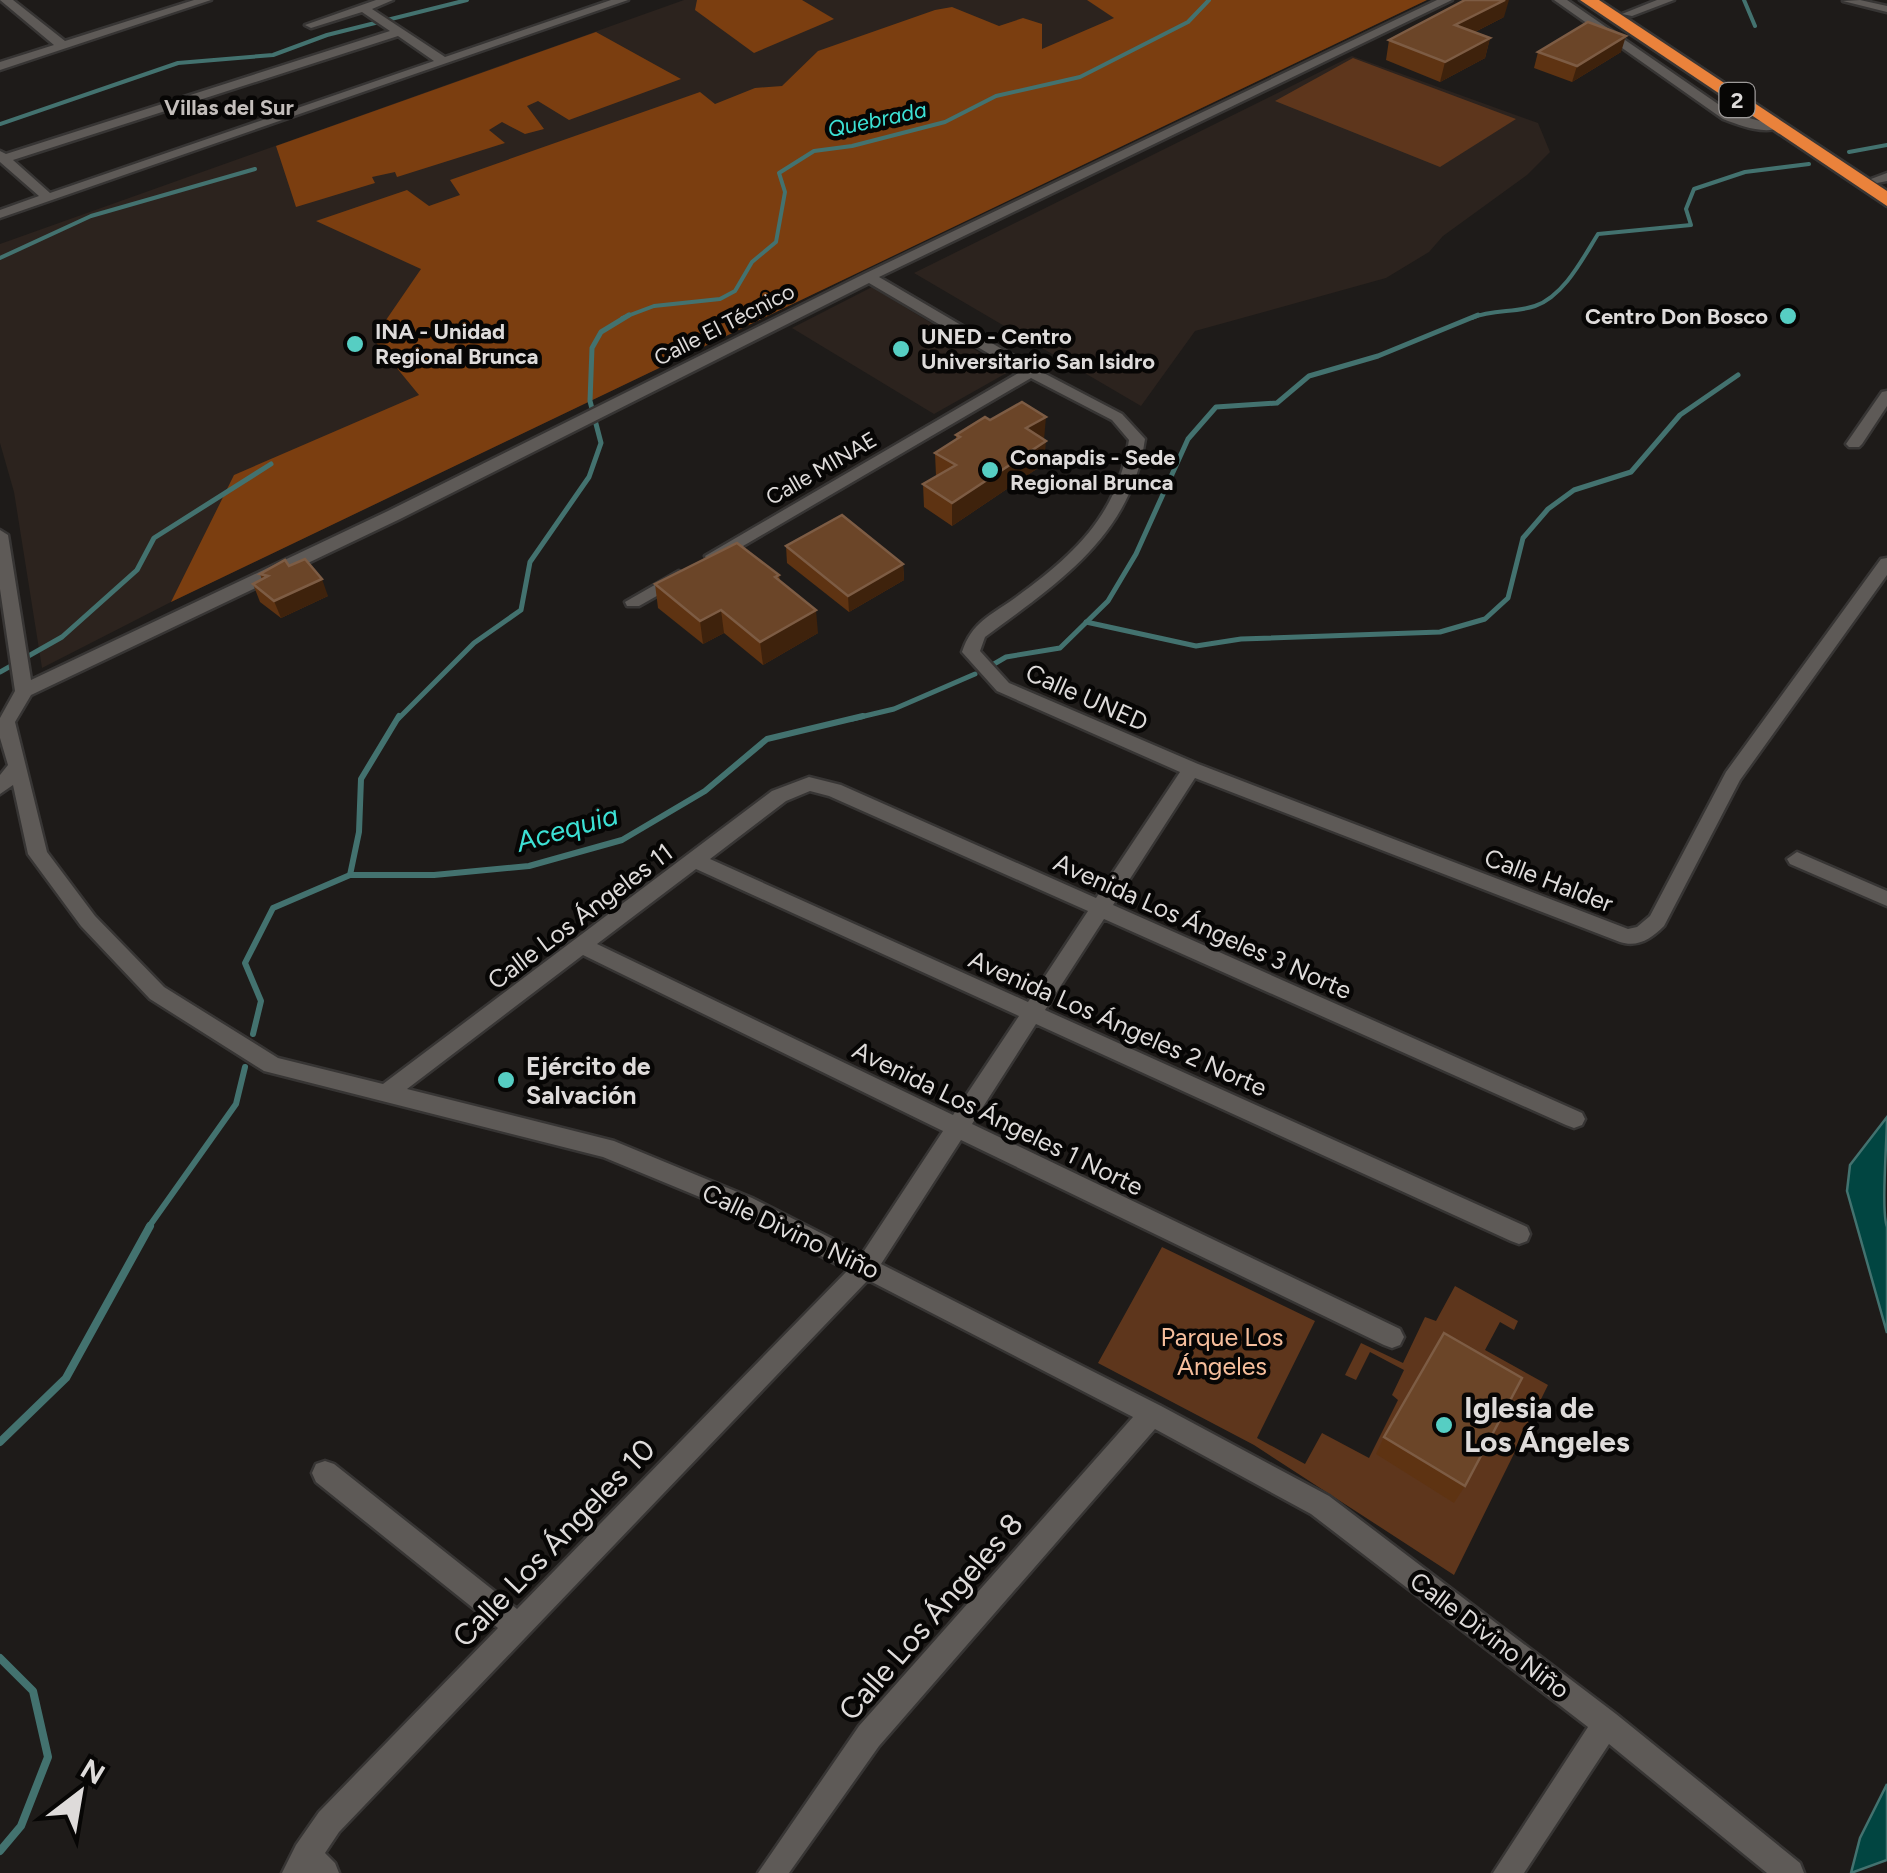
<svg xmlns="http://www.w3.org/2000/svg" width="1887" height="1873" viewBox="0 0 1887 1873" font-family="Figtree,sans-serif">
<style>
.built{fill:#2c231e}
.green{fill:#5e361c}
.forest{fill:#7b3e10}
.water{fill:#014541;stroke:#43726f;stroke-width:2.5}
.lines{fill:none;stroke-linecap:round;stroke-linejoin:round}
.stream-far3{stroke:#43726f;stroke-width:4}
.stream-far2{stroke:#43726f;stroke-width:5}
.stream-far1{stroke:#43726f;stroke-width:6}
.stream{stroke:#43726f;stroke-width:8}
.minor-casing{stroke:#373534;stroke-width:5}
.highway-casing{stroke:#373534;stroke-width:5}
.minor{fill:#5e5a57;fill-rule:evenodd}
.highway{fill:#ea823b;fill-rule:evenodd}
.wall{fill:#5e3312}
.shaded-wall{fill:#3e220c}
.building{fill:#6b4528;stroke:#7d5c44;stroke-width:2.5}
.poi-dot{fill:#56cec3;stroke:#070605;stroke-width:4}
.labels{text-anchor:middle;stroke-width:9;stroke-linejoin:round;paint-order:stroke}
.shield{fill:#070605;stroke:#9e9b9a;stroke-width:2.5}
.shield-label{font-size:22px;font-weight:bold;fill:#dedbda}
.far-neighbourhood-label{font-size:22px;font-weight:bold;fill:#c3bebb;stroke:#070605}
.far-water-label{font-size:22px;font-style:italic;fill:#3ce1d5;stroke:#070605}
.far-poi-label{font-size:22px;font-weight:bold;fill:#dedbda;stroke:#070605;text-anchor:start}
.far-street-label{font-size:22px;fill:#dedbda;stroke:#070605}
.street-label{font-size:25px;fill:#dedbda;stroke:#070605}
.poi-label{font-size:25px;font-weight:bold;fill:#dedbda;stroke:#070605;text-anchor:start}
.park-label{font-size:25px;fill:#f6be9c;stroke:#070605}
.water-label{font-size:28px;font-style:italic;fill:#3ce1d5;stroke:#070605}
.near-poi-label{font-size:30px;font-weight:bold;fill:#dedbda;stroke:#070605;text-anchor:start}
.near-street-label{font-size:30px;fill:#dedbda;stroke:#070605}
</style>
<rect width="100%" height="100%" fill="#1e1b19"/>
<g class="built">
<path d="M684 0H1427L171 602 42 668 14 492 0 443V244Z"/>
<path d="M1352 56 1538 123 1550 152 1527 175 1443 236 1429 252 1386 278 1195 331 1141 406 914 273Z"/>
<path d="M872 287 1010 371 934 414 792 328Z"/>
</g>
<g class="green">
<path d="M1353 58 1516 119 1440 167 1275 101Z"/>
<path d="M1162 1247 1315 1321 1257 1438 1305 1464 1322 1433 1369 1458 1398 1400 1392 1395 1404 1370 1370 1352 1356 1380 1345 1375 1361 1343 1403 1363 1425 1317 1436 1321 1455 1286 1518 1321 1514 1330 1500 1322 1485 1350 1548 1385 1454 1575 1254 1445 1098 1363Z"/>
</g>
<g class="forest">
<path d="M697 0H802L834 19 754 53 695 10Z"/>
<path d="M1087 0H1427L171 602 234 475 419 395 373 339 421 269 316 221 407 190 429 206 460 195 450 180 700 92 715 104 755 88 782 86 818 51 935 10 952 7 999 26 1023 18 1042 24V49L1114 18Z"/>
<path d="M596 32 681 79 569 120 538 101 527 106 544 129 525 134 502 122 489 130 505 143 397 177 395 172 372 177 375 183 296 207 276 146Z"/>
</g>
<g class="water">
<path d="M1887 1117C1887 1140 1881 1211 1887 1227V1333L1847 1191 1850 1165Z"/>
<path d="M1887 1784V1860L1851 1873 1860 1838Z"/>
</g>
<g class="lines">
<g class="stream-far3">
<path d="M1744 0 1755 26"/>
<path d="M0 124 178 63 273 55 327 35 467 0"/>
<path d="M1849 152 1887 145"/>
<path d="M0 258 91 216 255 169"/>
<path d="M622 318 654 306 720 299 735 291 752 262 776 242 785 192 779 173 814 151 852 146 945 122 996 96 1080 77 1188 22 1209 0"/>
<path d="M1472 318C1492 309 1515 313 1535 306 1564 296 1583 258 1598 234L1691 225 1686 209 1694 189 1745 172 1809 164"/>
</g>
<g class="stream-far2">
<path d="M1086 622 1196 646 1241 639 1440 632 1485 619 1508 598 1523 538 1548 509 1574 490 1631 472 1680 415 1738 375"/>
<path d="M994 664 1006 657 1060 648 1108 601 1136 554 1188 439 1216 407 1277 403 1309 376 1378 356 1478 315"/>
<path d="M0 672 62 637 137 570 154 538 271 464"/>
<path d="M398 719 474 643 521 610 530 562 589 477 601 443 590 401 592 348 601 332 629 315"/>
<path d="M852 719 894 709 975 674"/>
</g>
<g class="stream-far1">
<path d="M350 875 359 832 361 779 399 716"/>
<path d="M253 1034 261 1001 245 963 273 908 350 875H434L529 866 622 840 705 791 767 739 863 716"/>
<path d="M148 1228 236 1104 245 1067"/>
</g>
<g class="stream">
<path d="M0 1442 66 1378 150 1226"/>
<path d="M0 1658 33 1691 48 1757 21 1826 0 1851"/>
</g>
<g class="minor-casing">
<g id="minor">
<path d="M0 0H13L65 41 194 0H211L0 70V62L54 45Z"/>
<path d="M376 0H393L372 9 445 57 611 0H628L0 218V210L39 196 0 162V151L6 154 390 31 362 12 311 28 305 25ZM398 36 434 61 50 193 13 160Z"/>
<path d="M1437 0H1452L879 277 1036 369 1122 414 1145 439C1131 536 1058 583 985 637L980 651 1009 683 1198 764 1628 929 1637 927 1650 916 1726 772 1881 559 1887 558V575L1740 780 1664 926C1652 938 1638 948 1620 942L1195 778 1113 905 1582 1113 1585 1119 1582 1125 1574 1128 1566 1125 1104 919 1045 1010 1527 1227 1530 1234 1527 1241 1519 1244 1511 1241 1036 1024 972 1124 1400 1329 1404 1337 1400 1345 1392 1348 1384 1345 961 1140 881 1264 1161 1406 1329 1496 1616 1714 1800 1863 1804 1873H1767L1609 1744 1524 1873H1493L1588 1727 1311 1514 1155 1429 879 1746 789 1873H758L859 1726 1133 1417 868 1280 339 1832 325 1853 335 1863 339 1873H282L296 1845 319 1812 498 1628 316 1482 312 1473 316 1464 325 1461 334 1464 517 1609 848 1270 736 1212 603 1157 264 1071 150 999 81 926 28 854 13 785 0 794V775L8 765 0 738V718L15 691 0 589V530L8 535 31 680 388 511 864 274ZM869 283 1020 372 705 556 707 560H719L1031 378 1112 420 1129 440C1118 515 1074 555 1015 598 990 616 972 622 962 652L997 691 1180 772 1096 898 841 785 809 777 772 791 383 1084 278 1058 164 987 95 916 47 852 15 722 31 695 400 519ZM810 791 829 796 1088 911 1028 1002 710 859 786 801ZM696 869 1019 1016 953 1115 597 944ZM583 955 943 1131 862 1254 752 1198 614 1141 407 1089Z"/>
<path d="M1554 0H1567L1731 113 1782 127C1765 135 1741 126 1723 119Z"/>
<path d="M1657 0H1674L1632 16 1622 14Z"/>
<path d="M1860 0 1887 6V12L1843 1Z"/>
<path d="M1887 173V181L1877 183 1871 179Z"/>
<path d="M1887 391V406L1862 444 1859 447H1849L1846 444 1882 392Z"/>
<path d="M679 571 687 576 685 580 639 606H627L625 602Z"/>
<path d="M1797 852 1887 891V906L1790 864 1787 859Z"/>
</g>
</g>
<g class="highway-casing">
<path id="highway" d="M1580 0H1599L1887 191V206Z"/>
</g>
<use href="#minor" class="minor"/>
<use href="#highway" class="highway"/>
</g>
<g class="wall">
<path d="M1504 17 1475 32 1490 38 1485 58 1440 82 1386 60 1389 40Z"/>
<path d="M1538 52H1621L1572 82 1534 68Z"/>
<path d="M990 420 1044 464 952 526 924 507 923 484 936 476 935 453 956 440V435Z"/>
<path d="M786 546 903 564 904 580 849 612 787 563Z"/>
<path d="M289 566 328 596 281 618 260 602 253 584 262 580 260 574Z"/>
<path d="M779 575 780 581 818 633 763 665 724 633 703 644 658 608 655 584Z"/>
<path d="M1384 1437 1465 1486 1454 1503 1376 1454Z"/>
</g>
<g class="shaded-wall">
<path d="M1505 0H1509L1504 17 1451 44 1455 25Z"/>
<path d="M1626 36 1621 52 1572 82 1577 66Z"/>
<path d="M1490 38 1485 58 1440 82 1445 62Z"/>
<path d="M1046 417 1044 440 1026 428Z"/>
<path d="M1046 441 1044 464 952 526V503Z"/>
<path d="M903 564 904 580 849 612 848 596Z"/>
<path d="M322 579 328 596 281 618 274 601Z"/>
<path d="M721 610 724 633 703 644 700 621Z"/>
<path d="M816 610 818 633 763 665 760 642Z"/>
</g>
<g class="building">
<path d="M1465 0H1505L1455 25 1490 38 1445 62 1389 40Z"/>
<path d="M1588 22 1626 36 1577 66 1538 52Z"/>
<path d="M1022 402 1046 417 1026 428 1046 441 952 503 923 484 956 465 935 453 960 437 956 435 985 417 990 420Z"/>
<path d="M842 515 903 564 848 596 786 546Z"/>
<path d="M737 543 779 575 775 577 816 610 760 642 721 610 700 621 655 584Z"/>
<path d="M305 559 322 579 274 601 253 584 268 576 260 574 285 560 289 566Z"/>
<path d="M1444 1333 1522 1378 1465 1486 1384 1437Z"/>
</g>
<g class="poi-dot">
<circle cx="1788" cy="316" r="10"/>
<circle cx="355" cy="344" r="10"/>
<circle cx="901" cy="349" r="10"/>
<circle cx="990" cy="470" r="10"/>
<circle cx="506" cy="1080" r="10"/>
<circle cx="1444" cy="1425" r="10"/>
</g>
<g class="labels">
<rect class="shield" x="1719.5" y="83" width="35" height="34" rx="8"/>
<g class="shield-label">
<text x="1737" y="108">2</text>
</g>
<g class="far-neighbourhood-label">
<text x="229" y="115">Villas del Sur</text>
</g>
<g class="far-water-label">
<text transform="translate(877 119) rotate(-12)" y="8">Quebrada</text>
</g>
<g class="far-poi-label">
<text x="1768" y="324" text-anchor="end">Centro Don Bosco</text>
<text x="375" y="339">INA - Unidad<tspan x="375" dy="25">Regional Brunca</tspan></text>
<text x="921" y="344">UNED - Centro<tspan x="921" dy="25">Universitario San Isidro</tspan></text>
<text x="1010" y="465">Conapdis - Sede<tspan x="1010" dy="25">Regional Brunca</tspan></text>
</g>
<g class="far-street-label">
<text transform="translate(724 324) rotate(-27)" y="8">Calle El Técnico</text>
<text transform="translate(821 468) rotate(-30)" y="8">Calle MINAE</text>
</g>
<g class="street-label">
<text transform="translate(1087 697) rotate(24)" y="9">Calle UNED</text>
<text transform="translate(1549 880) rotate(21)" y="9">Calle Halder</text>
<text transform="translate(580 916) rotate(-37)" y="9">Calle Los Ángeles 11</text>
<text transform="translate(1203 926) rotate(24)" y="9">Avenida Los Ángeles 3 Norte</text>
<text transform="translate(1118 1023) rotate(24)" y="9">Avenida Los Ángeles 2 Norte</text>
<text transform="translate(998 1118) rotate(26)" y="9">Avenida Los Ángeles 1 Norte</text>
<text transform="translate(791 1231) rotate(25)" y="9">Calle Divino Niño</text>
<text transform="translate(1490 1635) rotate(37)" y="9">Calle Divino Niño</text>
</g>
<g class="poi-label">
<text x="526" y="1075">Ejército de<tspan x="526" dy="29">Salvación</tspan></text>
</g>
<g class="park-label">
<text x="1222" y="1346">Parque Los<tspan x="1222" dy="29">Ángeles</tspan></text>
</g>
<g class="water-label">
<text transform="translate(567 828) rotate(-16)" y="10">Acequia</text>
</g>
<g class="near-poi-label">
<text x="1464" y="1418">Iglesia de<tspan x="1464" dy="34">Los Ángeles</tspan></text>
</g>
<g class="near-street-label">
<text transform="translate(554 1543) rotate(-46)" y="10">Calle Los Ángeles 10</text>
<text transform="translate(931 1617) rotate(-49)" y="10">Calle Los Ángeles 8</text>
</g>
</g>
<g transform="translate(80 1793) rotate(31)" stroke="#070605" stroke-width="8" paint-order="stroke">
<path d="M0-8L18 38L0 25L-18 38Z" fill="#dedbda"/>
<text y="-15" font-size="28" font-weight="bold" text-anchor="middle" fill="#dedbda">N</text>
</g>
</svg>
